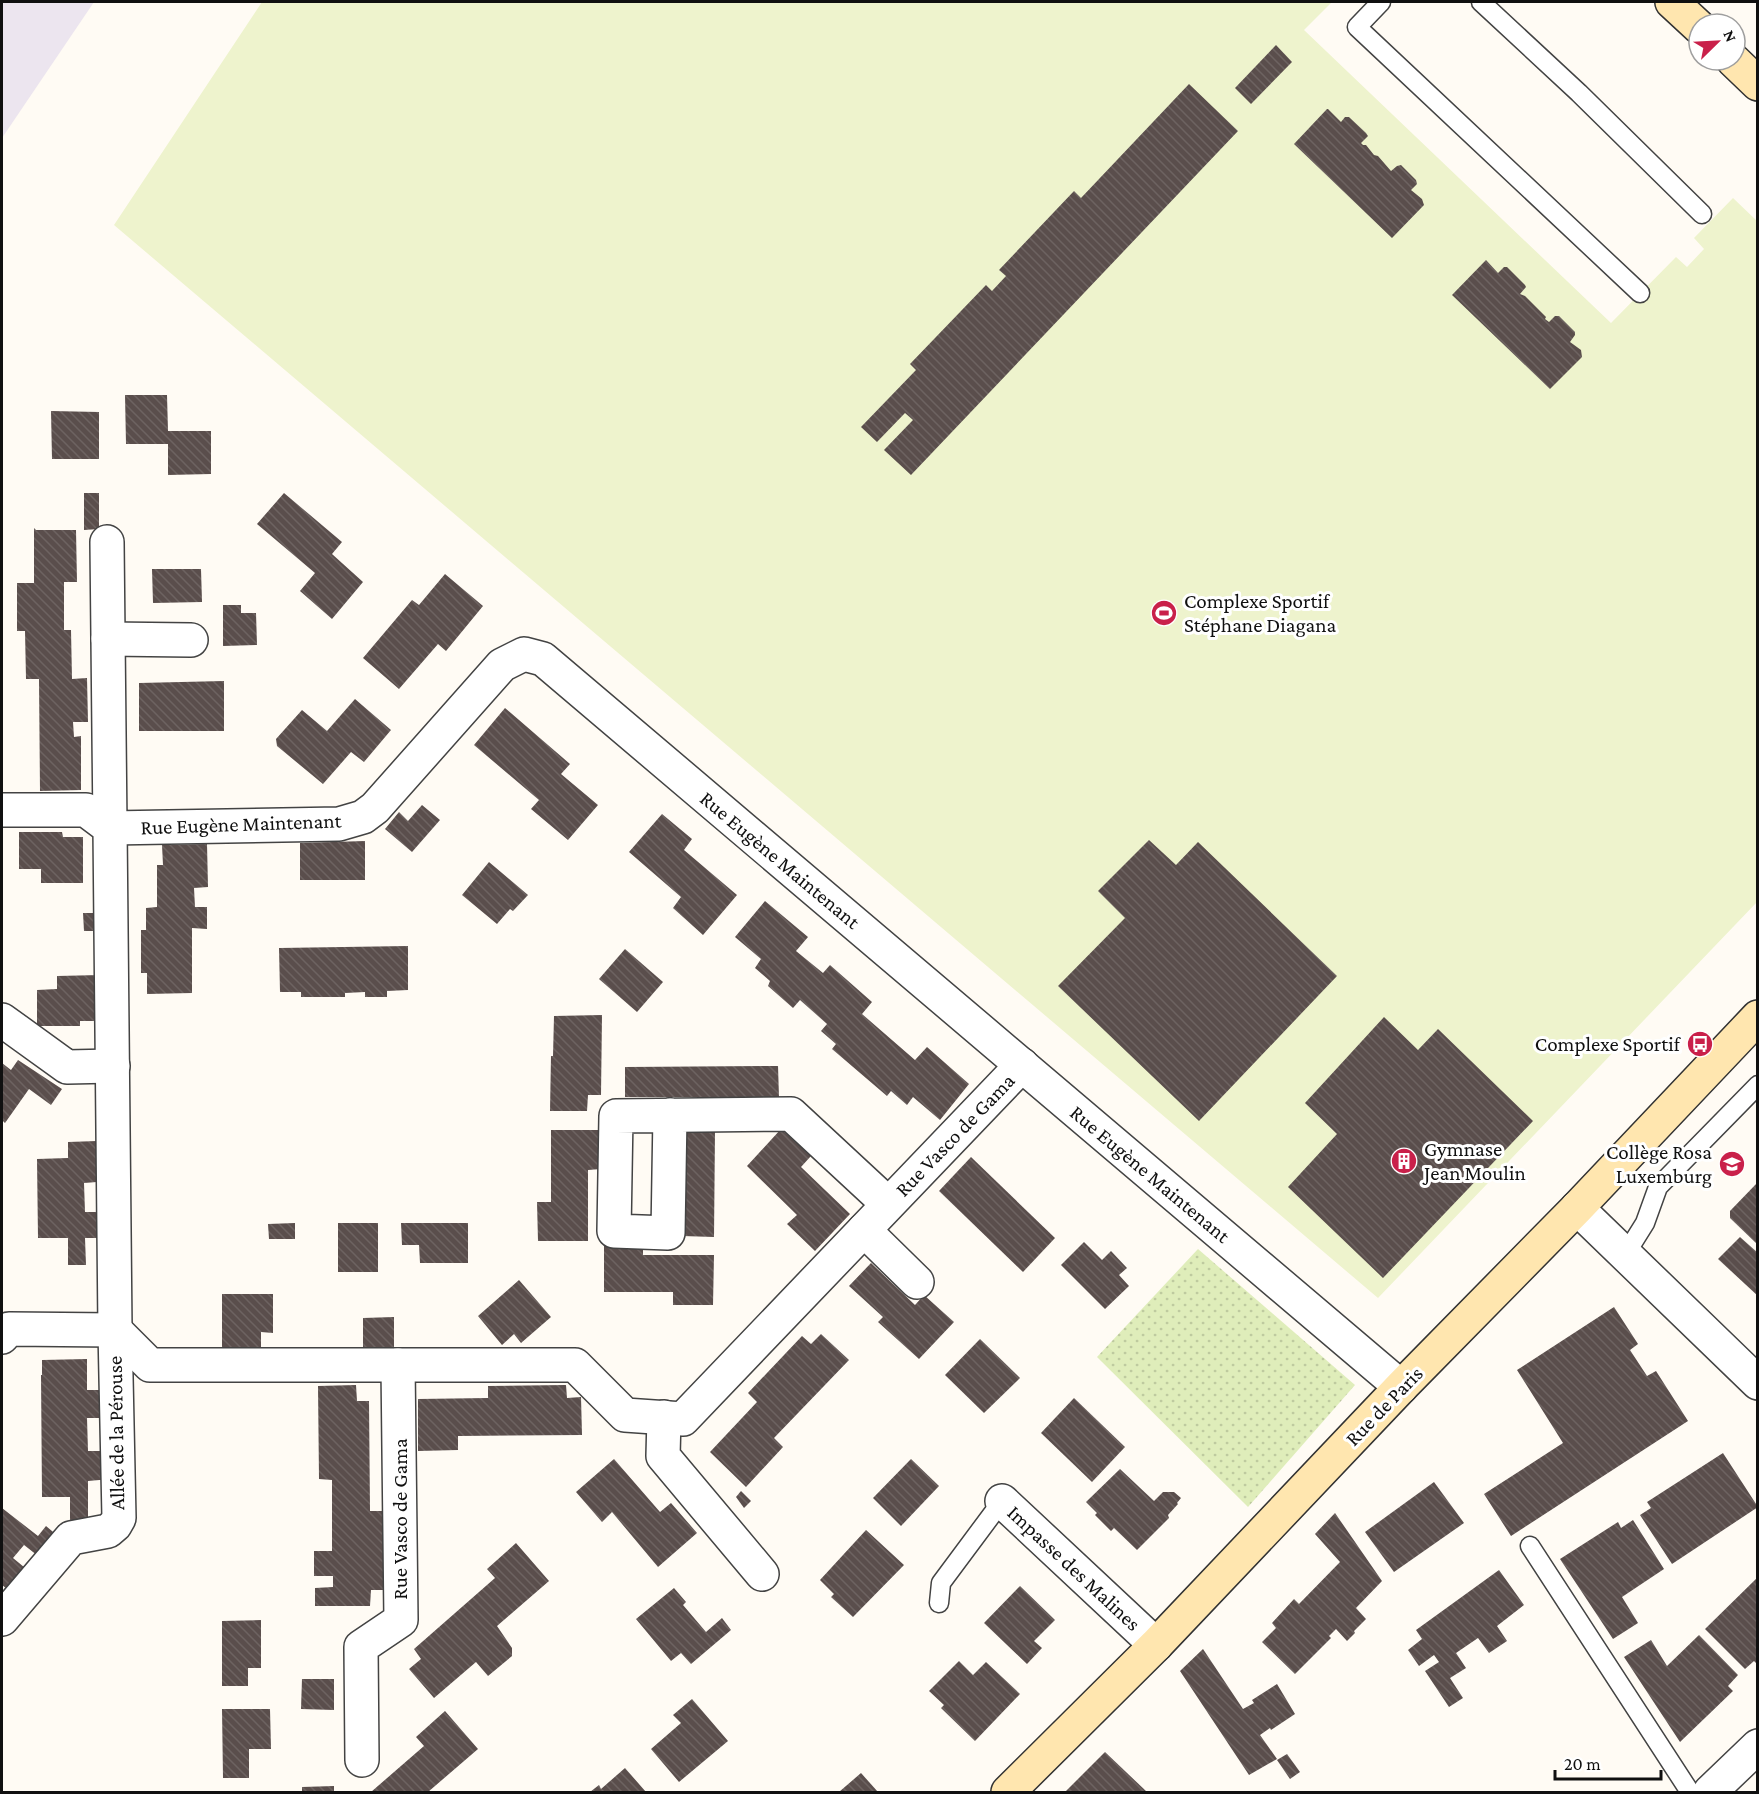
<svg xmlns="http://www.w3.org/2000/svg" width="1759" height="1794" viewBox="0 0 1759 1794" font-family="'Crimson Pro',serif">
<style>
.industrial{fill:#ece5ef}
.park{fill:url(#park-dots)}
.pitch{fill:#eef3cd}
.building{fill:url(#building-back-hatch)}
.lines{fill:none;stroke-linecap:round;stroke-linejoin:round}
.lane-casing{stroke:#434343;stroke-width:21}
.street-casing{stroke:#434343;stroke-width:36}
.secondary-casing{stroke:#323232;stroke-width:36}
.lane{stroke:#fff;stroke-width:18}
.street{stroke:#fff;stroke-width:33}
.secondary{stroke:#ffe6af;stroke-width:33}
.labels{text-anchor:middle;stroke-width:6;stroke-linejoin:round;paint-order:stroke}
.poi-label{font-size:21px;fill:#101010;stroke:#fff;text-anchor:start}
.street-label{font-size:21px;fill:#101010;stroke:#fff}
</style>
<defs>
<pattern id="park-dots" width="8" height="8" patternUnits="userSpaceOnUse" patternTransform="scale(1.5)"><rect width="8" height="8" fill="#dfedba"/><path d="M2 2h.1M6 6h.1" fill="none" stroke="#beca9f" stroke-width="1.8" stroke-linecap="round"/></pattern>
<pattern id="building-back-hatch" width="6" height="6" patternUnits="userSpaceOnUse" patternTransform="scale(1.5)"><rect width="6" height="6" fill="#5a4e4c"/><path d="M-1 5l2 2M0 0l6 6M5-1l2 2" fill="none" stroke="#6d6361"/></pattern>
</defs>
<rect width="100%" height="100%" fill="#fffbf4"/>
<path class="industrial" d="M2 2H94L2 138Z"/>
<path class="park" d="M1198 1249 1355 1385 1248 1507 1097 1357Z"/>
<path class="pitch" d="M262 2H1332L1304 30 1611 323 1676 257 1687 267 1704 249 1694 238 1733 198 1757 221V902L1378 1298 114 225Z"/>
<g class="building">
<path d="M1276 45 1292 62 1251 104 1235 88Z"/>
<path d="M1189 84 1238 131 911 475 884 450 913 420 905 413 877 442 861 427 916 370 910 364 986 285 992 291 1006 276 999 270 1074 191 1081 198Z"/>
<path d="M1327 109H1328L1341 122 1345 117H1349L1366 133 1368 136 1361 143 1363 145H1366L1374 155 1378 156 1391 171 1397 166 1401 165 1416 180 1417 184 1411 190 1422 199 1424 205 1392 238 1294 144Z"/>
<path d="M1486 260 1498 273 1504 267H1507L1525 285 1526 287 1520 294 1525 296 1546 317 1545 319 1549 322 1555 316H1559L1575 332V335L1570 342 1581 350 1582 357 1550 389 1452 295Z"/>
<path d="M125 395H167L168 431H211V474L168 475V444H126Z"/>
<path d="M51 411 99 412V459H52Z"/>
<path d="M84 493H99V529L84 530Z"/>
<path d="M284 493 342 542 332 554 363 582 332 619 300 591 315 573 257 524Z"/>
<path d="M34 528 36 530H76L77 582H64V630H71L72 679 87 678 88 722H73L74 737 81 736V790L40 791 39 679H26L25 631H17V583H34Z"/>
<path d="M152 569H201L202 602 153 603Z"/>
<path d="M445 574 483 606 446 651 438 644 399 689 363 658 412 600 419 605Z"/>
<path d="M223 605H241V613H256L257 645 223 646Z"/>
<path d="M224 681V731H139V683Z"/>
<path d="M355 699 391 730 364 762 351 752 323 784 277 746 276 739 302 710 327 731Z"/>
<path d="M505 708 570 764 561 774 598 805 568 840 531 809 539 800 474 745Z"/>
<path d="M422 805 440 820 412 852 385 829 399 812 408 821Z"/>
<path d="M662 814 692 839 684 850 737 895 703 935 673 908 681 897 629 852Z"/>
<path d="M19 832H62L63 837H83V883H41V869H19Z"/>
<path d="M1149 840 1176 865 1198 842 1337 976 1199 1121 1058 986 1125 918 1098 891Z"/>
<path d="M365 841V880H300V843Z"/>
<path d="M207 844 208 887 194 888 195 907H207V929L192 928V993L147 994V973H141V930H146V908L157 907V865H163L162 845Z"/>
<path d="M489 862 528 895 513 911 510 909 497 924 462 895Z"/>
<path d="M765 901 808 937 796 951 823 973 830 965 872 1002 862 1014 915 1060 927 1047 969 1084 940 1120 913 1097 907 1105 891 1091 887 1096 832 1049 836 1044 821 1031 827 1024 800 1000 793 1008 768 986 770 981 755 968 761 959 735 937Z"/>
<path d="M83 913H99V931H84Z"/>
<path d="M408 946V990L387 991V997H365V992L345 993V997H301V992H280L279 948Z"/>
<path d="M625 949 663 982 637 1012 599 979Z"/>
<path d="M100 975V1021H80V1026H37V990L57 989V976Z"/>
<path d="M602 1015 601 1095H588L587 1111H550L551 1056H553L554 1016Z"/>
<path d="M1384 1017 1418 1050 1438 1029 1533 1121 1383 1278 1288 1187 1337 1134 1305 1103Z"/>
<path d="M18 1060 62 1089 51 1105 29 1089 5 1123 2 1120V1063L11 1070Z"/>
<path d="M778 1066 779 1097H625V1067Z"/>
<path d="M683 1129 715 1130 714 1237 682 1236Z"/>
<path d="M781 1129 811 1156 801 1167 850 1214 815 1251 787 1224 797 1215 747 1166Z"/>
<path d="M551 1130H602L601 1169 588 1170V1241H538L537 1202H551Z"/>
<path d="M97 1141V1182L84 1183 85 1212H97V1238H85L86 1265H68V1238H38L37 1159 68 1158V1142Z"/>
<path d="M971 1157 1055 1238 1023 1272 939 1191Z"/>
<path d="M1758 1182V1245L1730 1218V1211Z"/>
<path d="M295 1223V1239H269L268 1224Z"/>
<rect x="338" y="1223" width="40" height="49"/>
<path d="M401 1223H468V1263H420L419 1245H402Z"/>
<path d="M1740 1237 1758 1253V1296L1718 1259Z"/>
<path d="M643 1240V1255H714L713 1305H673V1292H604V1241Z"/>
<path d="M1084 1242 1102 1260 1111 1251 1127 1268 1119 1275 1129 1286 1105 1309 1061 1265Z"/>
<path d="M871 1263 915 1305 924 1295 954 1322 919 1359 878 1322 883 1317 849 1286Z"/>
<path d="M519 1280 551 1317 521 1343 514 1334 502 1345 478 1316Z"/>
<path d="M222 1294H273V1333L261 1332V1350L222 1349Z"/>
<path d="M1614 1307 1638 1344 1630 1350 1647 1376 1656 1371 1688 1421 1511 1536 1484 1494 1563 1443 1517 1370Z"/>
<path d="M394 1317V1349H363V1318Z"/>
<path d="M821 1334 849 1360 774 1438 783 1447 746 1487 710 1452 757 1402 748 1393 802 1336 811 1344Z"/>
<path d="M980 1339 1020 1378 984 1413 945 1375Z"/>
<path d="M87 1359V1390H109L110 1418H87L88 1451H110L111 1479 88 1481V1524H70V1497H42L41 1375H42V1360Z"/>
<path d="M356 1385 357 1401H369L370 1511H383L384 1590H371L370 1606H315V1588L333 1587V1576H314V1551H332V1480L319 1479 318 1386Z"/>
<path d="M566 1385 567 1398 581 1397 582 1435 458 1436V1450L418 1451V1399L488 1398V1386Z"/>
<path d="M1074 1398 1125 1447 1092 1482 1041 1433Z"/>
<path d="M1723 1453 1758 1507 1672 1564 1640 1515 1651 1508 1647 1502Z"/>
<path d="M614 1459 660 1512 671 1503 697 1533 658 1567 612 1512 602 1522 576 1492Z"/>
<path d="M911 1459 939 1486 901 1526 873 1498Z"/>
<path d="M1120 1469 1154 1501 1163 1492H1174L1181 1498 1177 1503 1178 1504 1168 1515 1169 1518 1137 1550 1114 1528 1111 1531 1095 1515 1097 1513 1086 1502Z"/>
<path d="M1434 1482 1464 1523 1394 1572 1365 1532Z"/>
<path d="M741 1491 751 1501 744 1508 736 1497Z"/>
<path d="M2 1508 38 1536 46 1526 59 1537 42 1559 24 1545 13 1558 30 1572 12 1593 2 1585Z"/>
<path d="M1335 1513 1382 1581 1356 1608 1366 1619 1354 1631 1355 1633 1347 1641 1336 1629 1329 1636 1331 1638 1295 1674 1262 1642 1276 1628 1272 1623 1294 1599 1299 1604 1340 1562 1315 1534Z"/>
<path d="M1633 1520 1664 1569 1622 1597 1638 1623 1613 1639 1560 1559 1618 1522 1621 1528Z"/>
<path d="M866 1530 904 1565 853 1617 831 1597 834 1594 820 1580Z"/>
<path d="M516 1543 549 1581 497 1626 512 1648V1656L488 1676 476 1662 434 1698 409 1669 421 1659 414 1649 495 1578 487 1569Z"/>
<path d="M1499 1570 1524 1605 1497 1626 1507 1641 1489 1653 1478 1638 1456 1653 1466 1668 1450 1678 1463 1698 1449 1707 1425 1671 1439 1662 1434 1655 1419 1666 1408 1650 1422 1639 1416 1630Z"/>
<path d="M1758 1577V1665L1754 1661 1745 1669 1705 1629Z"/>
<path d="M1020 1586 1055 1620 1034 1641 1042 1648 1027 1664 984 1623Z"/>
<path d="M674 1588 686 1602 683 1605 706 1632 722 1618 731 1630 691 1664 681 1653 671 1661 636 1619Z"/>
<path d="M261 1620V1668H248V1686H222V1621Z"/>
<path d="M1699 1635 1738 1675 1728 1686 1733 1691 1680 1742 1624 1657 1651 1640 1667 1666Z"/>
<path d="M1203 1649 1243 1709 1254 1703 1252 1700 1277 1684 1295 1714 1271 1730 1270 1728 1260 1735 1277 1759 1249 1775 1180 1671Z"/>
<path d="M959 1661 973 1675 986 1662 1020 1694 975 1741 941 1708 944 1705 929 1691Z"/>
<path d="M302 1679H334V1710L301 1709Z"/>
<path d="M692 1699 728 1741 679 1782 651 1749 681 1723 673 1715Z"/>
<path d="M222 1709H270L271 1749H249V1778H223Z"/>
<path d="M445 1711 478 1749 428 1792H371L424 1746 416 1737Z"/>
<path d="M1105 1752 1147 1792H1065Z"/>
<path d="M1287 1754 1300 1772 1290 1779 1277 1760Z"/>
<path d="M625 1768 646 1792H590L599 1785 601 1789Z"/>
<path d="M861 1773 878 1792H839Z"/>
<path d="M334 1786V1792H302V1787Z"/>
</g>
<g class="lines">
<g class="lane-casing">
<g id="lane">
<path d="M1381 2 1357 27 1640 293"/>
<path d="M1481 2 1579 93 1702 214"/>
<path d="M1625 1255 1645 1223 1658 1187 1758 1085"/>
<path d="M1530 1546 1690 1792"/>
<path d="M939 1603 941 1583 1002 1501"/>
</g>
</g>
<g class="street-casing">
<g id="street">
<path d="M107 542 110 828 339 824 363 817 375 808 502 665 524 654 543 659 1401 1387"/>
<path d="M108 639 191 640"/>
<path d="M2 810H86L110 828 115 1330 119 1518 115 1525 108 1531 71 1538 2 1619"/>
<path d="M2 1020 67 1067 113 1066"/>
<path d="M670 1115 668 1233 614 1231 616 1116 791 1114 888 1204"/>
<path d="M1577 1208 1758 1383"/>
<path d="M864 1230 917 1282"/>
<path d="M2 1337 9 1329 115 1330 150 1365H575L625 1415 683 1419 1022 1065"/>
<path d="M664 1417 663 1456 762 1574"/>
<path d="M1002 1501 1156 1645"/>
<path d="M362 1760 361 1647 401 1620 398 1365"/>
<path d="M1710 1792 1758 1746"/>
</g>
</g>
<g class="secondary-casing">
<g id="secondary">
<path d="M1672 2 1699 27"/>
<path d="M1733 60 1758 84"/>
<path d="M1008 1792 1156 1645 1401 1387 1577 1208 1758 1017"/>
</g>
</g>
<use href="#lane" class="lane"/>
<use href="#street" class="street"/>
<use href="#secondary" class="secondary"/>
</g>
<defs>
<g id="stadium-disc" transform="scale(1.35)"><circle r="9.5" fill="#c9204a" stroke="#fff"/><path d="M0-5a6.5 5 0 1 0 0 10a6.5 5 0 1 0 0-10ZM-3.5-1.8h7v3.6h-7Z" fill="#fff"/></g>
<g id="bus-disc" transform="scale(1.35)"><circle r="9.5" fill="#c9204a" stroke="#fff"/><path d="M-5-6H5V4H4V6H2V4H-2V6H-4V4H-5ZM-3.5-4V0h7V-4ZM-3.5 1.2v1.5H-2V1.2ZM2 1.2v1.5H3.5V1.2Z" fill="#fff"/></g>
<g id="building-disc" transform="scale(1.35)"><circle r="9.5" fill="#c9204a" stroke="#fff"/><path d="M-4-6H4V6H1V3H-1V6H-4ZM-2.5-4.3h1.7v1.8h-1.7ZM.8-4.3h1.7v1.8H.8ZM-2.5-1h1.7V.8h-1.7ZM.8-1h1.7V.8H.8Z" fill="#fff"/></g>
<g id="school-disc" transform="scale(1.35)"><circle r="9.5" fill="#c9204a" stroke="#fff"/><path d="M0-5L7-2L0 1L-7-2ZM-4 1L0 2.5L4 1V4Q0 6-4 4Z" fill="#fff"/></g>
</defs>
<g fill-rule="evenodd">
<use href="#stadium-disc" x="1164" y="613"/>
<use href="#bus-disc" x="1700" y="1044"/>
<use href="#building-disc" x="1404" y="1161"/>
<use href="#school-disc" x="1732" y="1164"/>
</g>
<g class="labels">
<g class="poi-label">
<text x="1184" y="608">Complexe Sportif<tspan x="1184" dy="24">Stéphane Diagana</tspan></text>
<text x="1680" y="1051" text-anchor="end">Complexe Sportif</text>
<text x="1424" y="1156">Gymnase<tspan x="1424" dy="24">Jean Moulin</tspan></text>
<text x="1712" y="1159" text-anchor="end">Collège Rosa<tspan x="1712" dy="24">Luxemburg</tspan></text>
</g>
<g class="street-label">
<text transform="translate(241 824) rotate(-2)" y="7">Rue Eugène Maintenant</text>
<text transform="translate(780 860) rotate(40)" y="7">Rue Eugène Maintenant</text>
<text transform="translate(955 1135) rotate(-46)" y="7">Rue Vasco de Gama</text>
<text transform="translate(1150 1174) rotate(40)" y="7">Rue Eugène Maintenant</text>
<text transform="translate(1384 1406) rotate(-46)" y="7">Rue de Paris</text>
<text transform="translate(116 1433) rotate(-91)" y="7">Allée de la Pérouse</text>
<text transform="translate(400 1519) rotate(-90)" y="7">Rue Vasco de Gama</text>
<text transform="translate(1074 1568) rotate(43)" y="7">Impasse des Malines</text>
</g>
</g>
<rect width="1759" height="1794" fill="none" stroke="#101010" stroke-width="6"/>
<g transform="translate(1717 42) rotate(66)"><circle r="28" fill="#ffffff" stroke="#9f9f9f" stroke-width="1.5"/>
<path d="M0-4.5L10 22L0 15L-10 22Z" fill="#c9204a"/>
<text y="-9" font-size="16" font-weight="bold" text-anchor="middle" fill="#101010">N</text>
</g>
<path d="M1555 1770v9h106v-9" fill="none" stroke="#101010" stroke-width="3"/>
<text x="1564" y="1770" font-size="18" fill="#101010" stroke="#ffffff" stroke-width="4.5" paint-order="stroke">20 m</text>
</svg>
